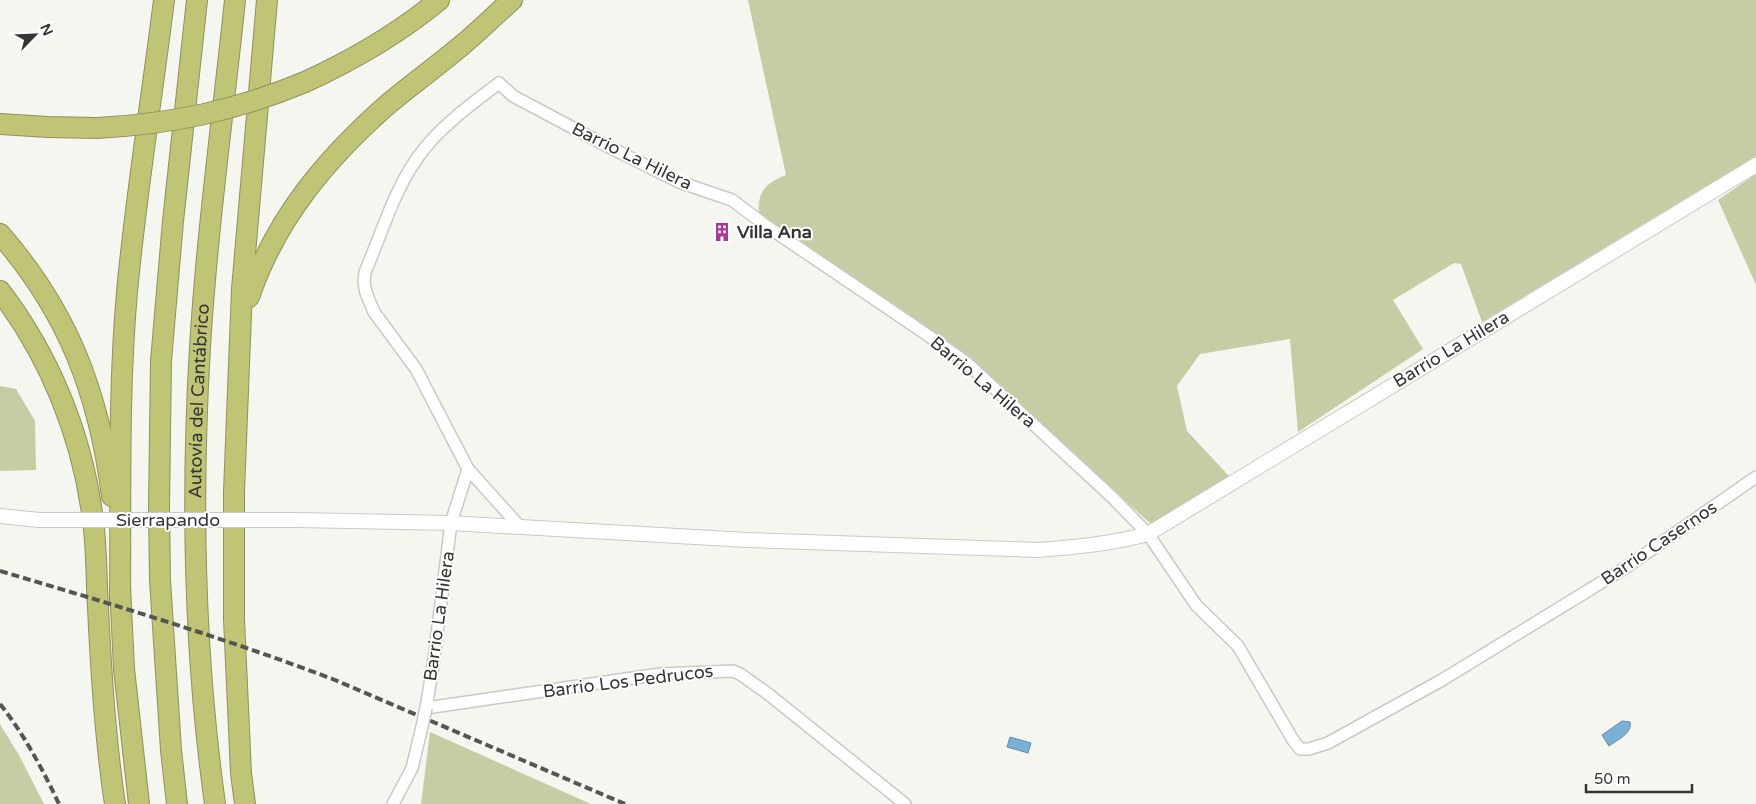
<svg xmlns="http://www.w3.org/2000/svg" width="1756" height="804" viewBox="0 0 1756 804" font-family="'Varela Round',sans-serif">
<style>
.green{fill:#c6cca3}
.water{fill:#7aafd8;stroke:#658aa6}
.lines{fill:none;stroke-linecap:round;stroke-linejoin:round}
.minor-casing{stroke:#cac9c5;stroke-width:14}
.tertiary-casing{stroke:#cac9c5;stroke-width:16}
.motorway-casing{stroke:#8f925e;stroke-width:22}
.minor{stroke:#fff;stroke-width:11}
.tertiary{stroke:#fff;stroke-width:14}
.motorway{stroke:#c0c475;stroke-width:20}
.rail{stroke:#555552;stroke-width:4;stroke-dasharray:8 4;stroke-linecap:butt}
.minor-bridge-casing{stroke:#cac9c5;stroke-width:14;stroke-linecap:butt}
.tertiary-bridge-casing{stroke:#cac9c5;stroke-width:16;stroke-linecap:butt}
.motorway-bridge-casing{stroke:#8f925e;stroke-width:22;stroke-linecap:butt}
.minor-bridge{stroke:#fff;stroke-width:11}
.tertiary-bridge{stroke:#fff;stroke-width:14}
.motorway-bridge{stroke:#c0c475;stroke-width:20}
.labels{text-anchor:middle;stroke-width:4;stroke-linejoin:round;paint-order:stroke}
.street-label{font-size:18px;fill:#353533;stroke:#fff}
.poi-label{font-size:18px;font-weight:bold;fill:#353533;stroke:#fff;text-anchor:start}
</style>
<rect width="100%" height="100%" fill="#f6f6f1"/>
<g class="green">
<path d="M748 0H1756V156L1482 322 1461 264 1454 263 1393 300 1423 349 1298 432 1290 339 1200 354 1177 386 1187 431 1229 476 1151 524 974 365 759 215C757 191 766 183 786 175Z"/>
<path d="M1756 174V285L1718 200Z"/>
<path d="M0 386 16 389 35 421 36 470 0 471Z"/>
<path d="M0 724 20 757 44 804H0Z"/>
<path d="M430 732 591 804H421Z"/>
</g>
<g class="water">
<path d="M1622 721 1630 722C1633 733 1617 740 1609 746L1602 735Z"/>
<path d="M1010 737 1031 743 1028 753 1007 747Z"/>
</g>
<g class="lines">
<g class="minor-casing">
<g id="minor">
<path d="M468 469 451 523 433 666 426 708 660 674 733 671 740 674 767 693 905 804"/>
<path d="M521 528 468 469 416 369 374 312 366 293 364 282 365 272C383 231 395 185 424 149 445 123 473 103 499 83L513 96 609 147 679 182 732 200 765 225 923 332 967 363 1112 497 1148 534 1196 605 1238 646 1293 740 1300 749H1309L1328 743 1442 680 1625 568 1756 477"/>
<path d="M393 804 412 768 421 731"/>
</g>
</g>
<g class="tertiary-casing">
<g id="tertiary">
<path d="M0 516 39 520"/>
<path d="M297 520 451 523 747 540 1038 550C1076 547 1110 544 1148 534L1756 165"/>
</g>
</g>
<g class="motorway-casing">
<g id="motorway">
<path d="M305 82C353 60 398 34 439 0"/>
<path d="M0 124 48 127 97 128"/>
<path d="M0 234C68 312 99 393 112 496"/>
<path d="M0 291C49 355 81 433 92 513 97 544 96 576 98 607 101 673 105 739 115 804"/>
<path d="M249 297C276 218 326 159 387 105 411 85 437 66 461 46 479 31 495 15 512 0"/>
<path d="M120 585 124 669 139 804"/>
<path d="M120 598C121 496 118 393 127 292 136 194 152 97 164 0"/>
<path d="M177 804 171 750 160 580 159 507 161 361 173 221 197 0"/>
<path id="s1" d="M215 804C194 653 191 499 200 347 207 231 223 116 235 0"/>
<path d="M245 804 241 773 234 619V492L242 289 267 0"/>
</g>
</g>
<use href="#minor" class="minor"/>
<use href="#tertiary" class="tertiary"/>
<use href="#motorway" class="motorway"/>
<g class="rail">
<path d="M0 571C112 604 225 638 335 680L625 804"/>
<path d="M0 704C24 734 43 770 59 804"/>
</g>
<g class="minor-bridge-casing">
<path id="minor-bridge" d="M421 731 426 708"/>
</g>
<g class="tertiary-bridge-casing">
<path id="tertiary-bridge" d="M39 520H297"/>
</g>
<g class="motorway-bridge-casing">
<path id="motorway-bridge" d="M97 128C172 124 235 111 305 82"/>
</g>
<use href="#minor-bridge" class="minor-bridge"/>
<use href="#tertiary-bridge" class="tertiary-bridge"/>
<use href="#motorway-bridge" class="motorway-bridge"/>
</g>
<defs>
<g id="building-bare" transform="scale(1.5)"><path d="M-4-6H4V6H1V3H-1V6H-4ZM-2.5-4.3h1.7v1.8h-1.7ZM.8-4.3h1.7v1.8H.8ZM-2.5-1h1.7V.8h-1.7ZM.8-1h1.7V.8H.8Z" fill="#a93997" stroke="#fff" stroke-width="2.5" paint-order="stroke"/></g>
</defs>
<g fill-rule="evenodd">
<use href="#building-bare" x="722" y="232"/>
</g>
<g class="labels">
<g class="street-label">
<text transform="translate(632 156) rotate(26)" y="6">Barrio La Hilera</text>
<text transform="translate(1451 349) rotate(-31)" y="6">Barrio La Hilera</text>
<text transform="translate(983 382) rotate(40)" y="6">Barrio La Hilera</text>
<text dy="6" stroke="none"><textPath href="#s1" startOffset="404">Autovía del Cantábrico</textPath></text>
<text x="168" y="526">Sierrapando</text>
<text transform="translate(1659 543) rotate(-34)" y="6">Barrio Casernos</text>
<text transform="translate(439 616) rotate(-82)" y="6">Barrio La Hilera</text>
<text transform="translate(628 681) rotate(-7)" y="6">Barrio Los Pedrucos</text>
</g>
<g class="poi-label">
<text x="737" y="238">Villa Ana</text>
</g>
</g>
<g transform="translate(35 35) rotate(66)" stroke="#ffffff" stroke-width="4" paint-order="stroke">
<path d="M0-4L9 19L0 12L-9 19Z" fill="#353533"/>
<text y="-8" font-size="14" font-weight="bold" text-anchor="middle" fill="#353533">N</text>
</g>
<path d="M1586 784v8h106v-8" fill="none" stroke="#353533" stroke-width="2.5"/>
<text x="1594" y="784" font-size="15" fill="#353533" stroke="#ffffff" stroke-width="4" paint-order="stroke">50 m</text>
</svg>
